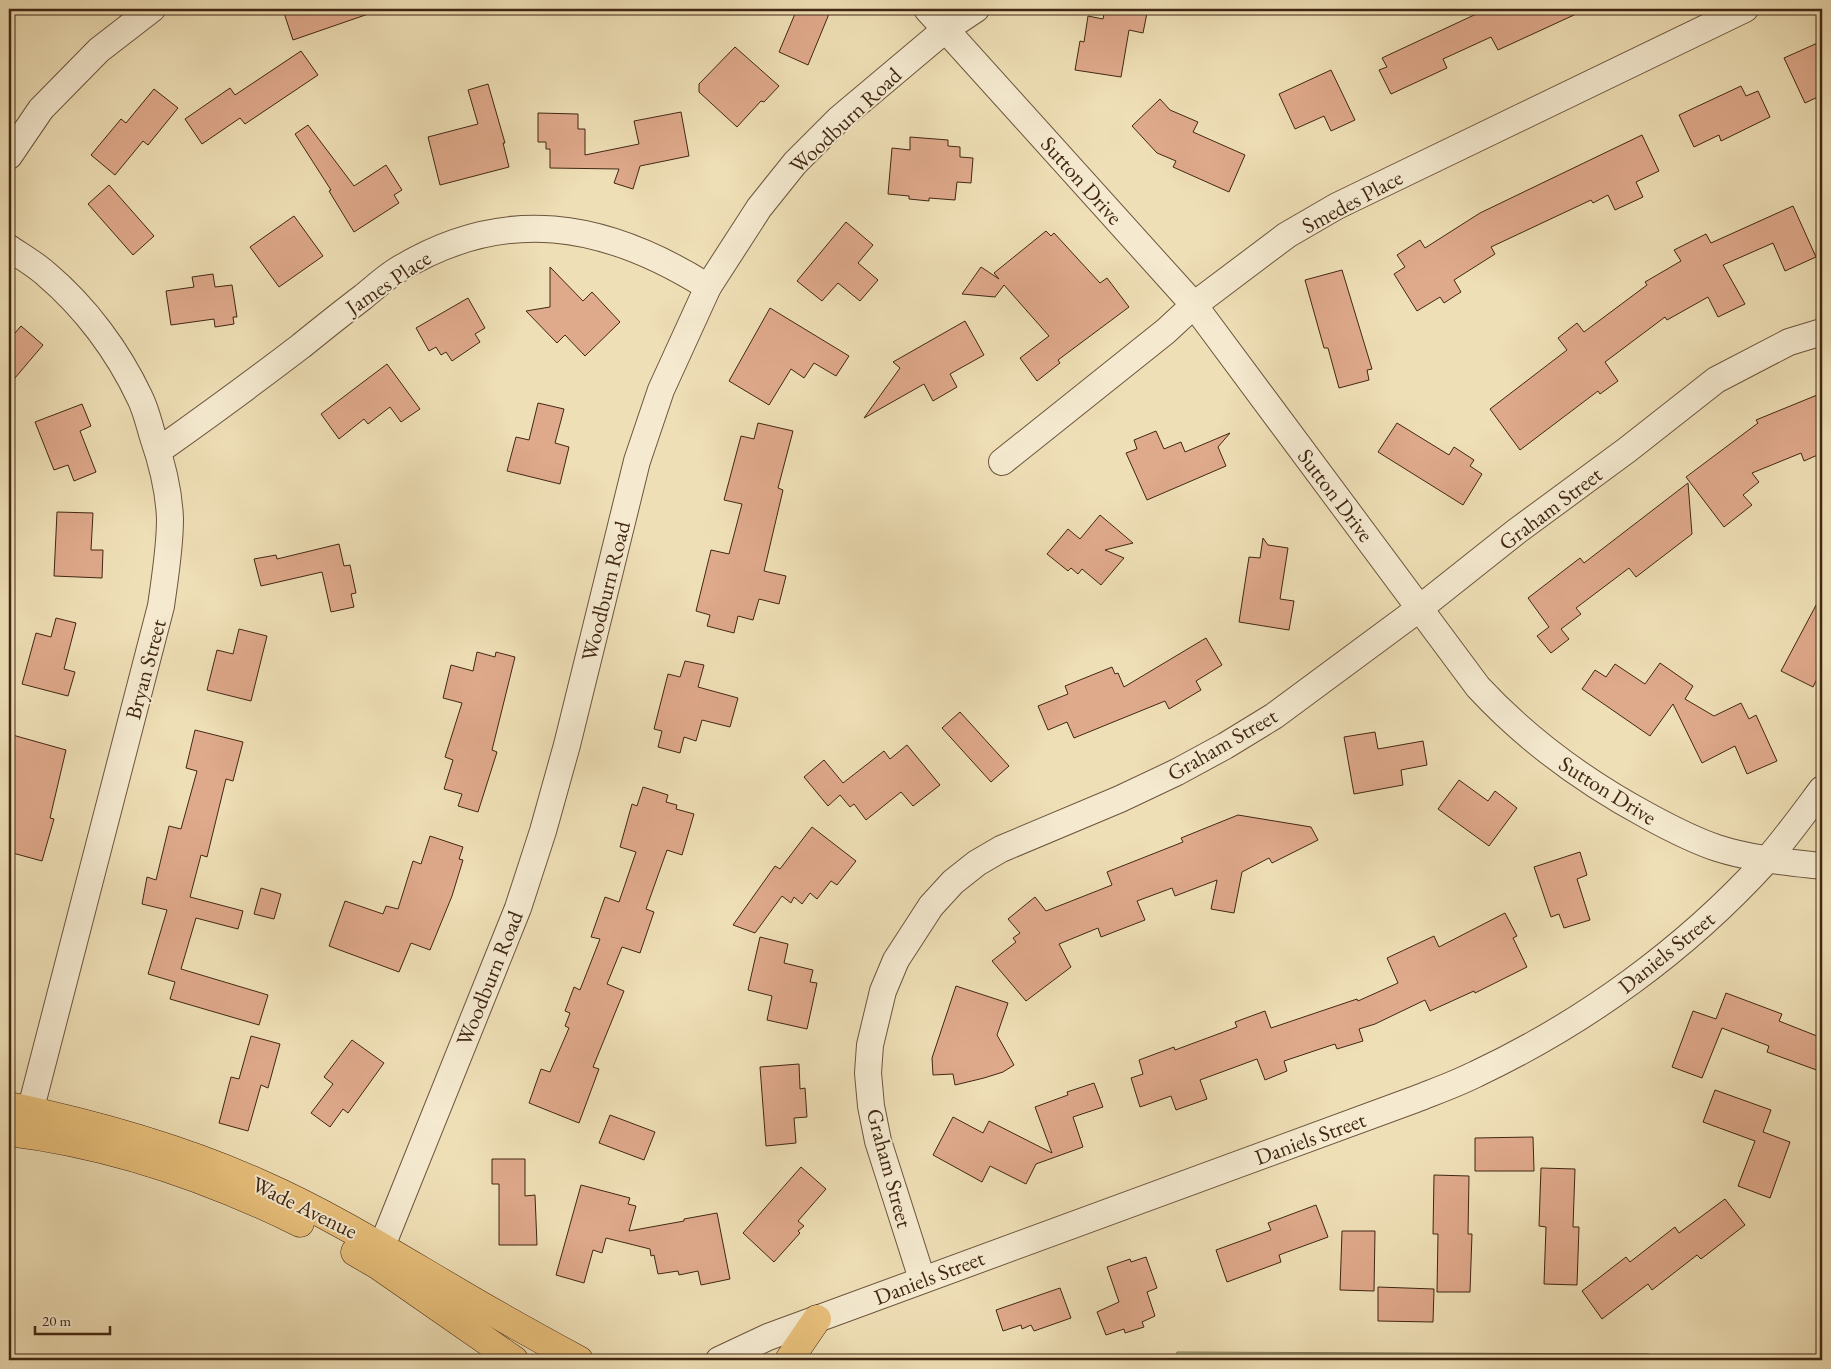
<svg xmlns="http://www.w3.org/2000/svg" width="1831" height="1369" viewBox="0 0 1831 1369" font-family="'EB Garamond',serif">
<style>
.green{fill:#b6c290;stroke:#7c7452}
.building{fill:#dfa98b;stroke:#412713}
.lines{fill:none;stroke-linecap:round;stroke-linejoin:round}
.street-casing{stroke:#6c553c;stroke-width:28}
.primary-casing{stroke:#412713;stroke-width:29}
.street{stroke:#f5ead0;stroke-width:26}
.primary{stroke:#e8c07b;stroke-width:28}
.labels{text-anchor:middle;stroke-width:4;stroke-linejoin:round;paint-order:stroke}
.street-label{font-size:22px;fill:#412713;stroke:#f5ead0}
</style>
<rect width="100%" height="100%" fill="#efdfb6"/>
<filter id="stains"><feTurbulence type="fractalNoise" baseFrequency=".004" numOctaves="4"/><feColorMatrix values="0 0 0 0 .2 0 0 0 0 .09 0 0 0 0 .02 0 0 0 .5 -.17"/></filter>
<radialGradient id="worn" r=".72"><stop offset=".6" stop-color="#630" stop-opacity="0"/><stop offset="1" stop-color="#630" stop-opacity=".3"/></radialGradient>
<path class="green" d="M1177 1352 1649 1354 1648 1360H1176Z"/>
<g class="building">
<path d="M295 9H374V12L293 40 284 13Z"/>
<path d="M797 9H831L808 65 779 52Z"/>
<path d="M1105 9H1136L1135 11 1147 13 1143 33 1129 30 1121 77 1075 70 1080 41 1084 42 1088 16 1103 19Z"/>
<path d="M1487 9H1587L1498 50 1491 37 1443 59 1447 68 1391 94 1379 70 1387 67 1382 58Z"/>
<path d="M1822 41V95L1805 103 1784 58Z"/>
<path d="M735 47 779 86 764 102 761 101 737 127 699 92V84Z"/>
<path d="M301 51 318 75 245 124 240 118 202 144 185 119 230 88 235 95Z"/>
<path d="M1331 70 1355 120 1331 131 1324 116 1295 129 1279 94Z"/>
<path d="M488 84 505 143H503L509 167 440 185 428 137 478 124 468 90Z"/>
<path d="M1741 86 1746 96 1758 91 1770 117 1721 141 1719 135 1694 147 1679 115Z"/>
<path d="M154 89 178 108 148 145 143 141 115 175 91 155 121 119 126 123Z"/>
<path d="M1160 99 1170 110 1198 122 1193 132 1245 155 1229 192 1173 167 1176 161 1157 153 1132 126Z"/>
<path d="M681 112 689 156 640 166 633 189 614 183 619 169 550 168V149H546V142H538V113L578 114V129H585V155L639 144 634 121Z"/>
<path d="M308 125 354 186 386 165 402 190 394 195 399 203 354 232 329 191 331 190 295 134Z"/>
<path d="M1642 135 1659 171 1636 182 1643 197 1615 210 1608 195 1593 203 1591 200 1491 247 1495 254 1454 280 1461 292 1444 303 1440 297 1417 311 1394 274 1405 267 1397 255 1420 240 1425 248 1480 213Z"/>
<path d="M910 137 948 140V146L960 147V157L973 158 971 183 957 182 955 200 929 198V201L909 199V196L888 194 892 148 910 150Z"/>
<path d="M109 185 154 236 133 255 88 204Z"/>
<path d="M1793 206 1816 257 1785 271 1773 243 1723 265 1745 304 1718 317 1708 297 1667 320 1665 317 1605 362 1618 381 1600 394 1598 391 1520 450 1490 409 1567 350 1558 338 1577 323 1584 332 1647 285 1645 282 1681 261 1674 250 1706 234 1711 243Z"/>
<path d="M294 216 323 256 279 287 250 247Z"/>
<path d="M846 222 873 245 858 263 878 280 860 301 838 283 822 301 797 281Z"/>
<path d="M1046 231 1051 236 1054 233 1100 283 1107 278 1129 307 1058 360 1060 363 1037 381 1020 358 1049 336 1004 285 995 297 962 294 981 267 999 279 994 273Z"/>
<path d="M550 267 583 301 592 292 620 322 585 356 565 335 557 343 526 311 550 307Z"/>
<path d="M1342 270 1372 369 1367 370 1369 380 1339 388 1328 348H1324L1305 280Z"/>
<path d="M213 274 215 287 232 285 237 317H233L234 324 215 327 214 319 171 325 166 291 194 287 192 277Z"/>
<path d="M468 298 485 328 475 334 480 342 452 361 446 352 441 355 436 347 429 351 416 328Z"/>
<path d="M770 308 849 356 836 376 814 363 804 378 791 369 769 405 729 381Z"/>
<path d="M965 321 984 355 950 374 957 387 933 401 924 384 864 418 900 368 893 362Z"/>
<path d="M21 326 43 345 9 385V340Z"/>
<path d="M387 364 420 409 401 422 390 407 368 424 364 419 339 439 321 414Z"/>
<path d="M1822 393V453L1804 461 1801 453 1752 473 1759 482 1743 495 1752 505 1724 527 1686 477 1758 423 1756 420Z"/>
<path d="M538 403 564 409 555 443 569 447 560 484 507 471 516 437 529 440Z"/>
<path d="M82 404 91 426 80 431 96 472 74 481 68 465 54 470 35 422Z"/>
<path d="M758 423 793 431 778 488 783 490 764 571 786 576 779 604 759 599 753 620 738 616 734 633 707 626 710 615 696 611 711 550 729 554 742 504 724 500 741 436 754 439Z"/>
<path d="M1397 423 1449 455 1454 447 1474 460 1470 466 1482 474 1463 505 1378 452Z"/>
<path d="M1156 431 1164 449 1181 442 1185 452 1230 433 1218 447 1226 466 1147 500 1126 453 1137 449 1134 440Z"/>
<path d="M1688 483 1692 534 1636 577 1629 568 1576 608 1581 614 1561 629 1569 639 1551 653 1537 636 1549 627 1528 598 1580 558 1584 563Z"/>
<path d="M57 512 93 513 91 550H103L102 578 54 576Z"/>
<path d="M1100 515 1133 543 1105 550 1124 558 1101 585 1082 569 1078 574 1071 568 1068 571 1047 554 1068 529 1080 539Z"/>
<path d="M1263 538 1268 545 1288 548 1280 599 1294 601 1289 630 1239 622 1249 557 1260 558Z"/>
<path d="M339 544 344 566 350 565 356 593 351 594 354 607 331 612 322 572 261 586 254 559 276 555 277 559Z"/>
<path d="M1822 594V669L1813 687 1781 671Z"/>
<path d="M56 618 76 623 64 669 75 672 68 696 22 684 36 633 51 637Z"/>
<path d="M239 629 267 636 251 701 207 690 217 650 233 654Z"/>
<path d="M1206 638 1222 665 1196 681 1201 690 1169 709 1165 701 1074 738 1067 722 1048 730 1038 706 1068 694 1065 686 1112 667 1115 674 1118 673 1124 687Z"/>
<path d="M477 652 495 657 496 652 515 657 492 750 497 752 478 812 458 806 462 794 444 789 453 760 445 757 462 703 443 698 451 665 473 671Z"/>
<path d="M685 661 704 665 698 687 738 698 730 727 702 720 696 741 684 737 680 753 658 747 662 731 654 729 668 674 680 677Z"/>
<path d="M1660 663 1693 686 1685 699 1714 716 1741 703 1749 719 1756 715 1777 761 1747 774 1735 746 1702 763 1673 704 1650 736 1582 689 1595 670 1606 677 1615 664 1645 684Z"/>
<path d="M960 712 1009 766 991 782 942 728Z"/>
<path d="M195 730 243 742 233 781 226 779 207 857 201 855 190 897 243 911 238 929 196 918 181 969 268 995 259 1025 170 999 175 982 148 974 167 910 142 904 147 877 156 880 169 826 181 829 197 771 186 768Z"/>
<path d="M1375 732 1378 749 1423 741 1427 765 1401 770 1403 785 1354 794 1344 737Z"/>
<path d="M9 734 66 750 50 818 54 819 42 861 9 852Z"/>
<path d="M907 745 940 785 913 806 901 792 866 820 854 804 850 807 840 795 828 806 804 777 824 760 843 783 884 751 890 759Z"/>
<path d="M1459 780 1488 801 1495 791 1517 808 1489 846 1438 809Z"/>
<path d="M643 787 668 795 666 802 677 805 676 809 694 814 682 855 667 850 646 909 654 912 640 953 622 947 607 984 624 991 593 1067 599 1069 579 1123 529 1103 541 1069 550 1072 569 1028 565 1026 570 1013 565 1011 574 987 580 990 600 939 591 937 605 897 619 902 636 852 620 847 632 804 637 806Z"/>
<path d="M1238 815 1311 827 1318 840 1272 863 1269 858 1242 872 1234 913 1211 909 1217 880 1175 896 1172 888 1137 901 1145 920 1101 937 1098 928 1059 944 1071 967 1026 1001 992 961 1016 942 1013 938 1020 933 1008 919 1035 897 1046 911 1112 885 1107 872 1183 842 1181 838Z"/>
<path d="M812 827 856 861 837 885 831 881 817 899 810 893 802 904 794 897 791 903 782 896 755 933 733 925 775 866 780 869Z"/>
<path d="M430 836 463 847 459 859 463 860 452 896 430 950 411 943 399 972 329 946 345 901 383 914 386 906 398 909 413 861 421 864Z"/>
<path d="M1580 852 1587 875 1577 879 1590 920 1564 928 1559 914 1551 917 1534 867Z"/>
<path d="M261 888 281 894 274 919 254 914Z"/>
<path d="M1505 913 1517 936 1513 938 1527 967 1475 993 1474 991 1430 1011 1425 1000 1375 1024 1359 1029 1363 1041 1337 1049 1335 1044 1284 1061 1287 1071 1265 1080 1257 1059 1200 1080 1207 1099 1176 1110 1171 1096 1140 1107 1131 1078 1143 1074 1139 1060 1174 1047 1175 1050 1237 1027 1235 1022 1265 1011 1271 1028 1357 999 1358 1001 1398 983 1387 958 1434 936 1439 947Z"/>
<path d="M760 937 788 944 784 963 813 970 810 982 817 983 807 1029 767 1020 772 996 748 990Z"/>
<path d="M956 986 1008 1003 997 1035 1014 1065 1003 1072 984 1078 955 1085 953 1074 933 1075 932 1058Z"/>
<path d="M1726 993 1782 1014 1779 1021 1822 1038V1072L1767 1052 1769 1046 1722 1028 1702 1078 1672 1067 1693 1011 1716 1019Z"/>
<path d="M251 1036 280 1044 268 1088 261 1085 248 1131 219 1123 231 1077 239 1079Z"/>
<path d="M352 1040 384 1063 348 1113 343 1109 330 1127 311 1113 333 1084 324 1077Z"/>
<path d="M799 1064 800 1089 805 1088 807 1117 794 1118 796 1143 766 1146 760 1067Z"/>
<path d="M1094 1083 1103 1107 1073 1117 1083 1147 1036 1164 1026 1184 990 1166 982 1182 933 1155 953 1117 983 1133 989 1121 1052 1153 1035 1107 1068 1095 1067 1092Z"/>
<path d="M1715 1090 1771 1110 1763 1132 1790 1142 1770 1198 1738 1186 1755 1141 1703 1122Z"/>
<path d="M610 1115 655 1132 644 1160 599 1143Z"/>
<path d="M1533 1137 1534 1171H1475V1138Z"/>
<path d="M492 1159H525V1196L535 1195 537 1245H499V1184H492Z"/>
<path d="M801 1167 826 1189 798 1221 804 1226 798 1231 800 1233 774 1262 743 1233Z"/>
<path d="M1541 1168 1575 1169 1573 1227H1579L1577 1285 1544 1284 1546 1227 1539 1226Z"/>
<path d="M1434 1175 1469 1176 1468 1234H1472L1470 1292H1437L1438 1234H1433Z"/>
<path d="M581 1185 630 1198 628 1204 636 1206 629 1231 684 1221V1219L717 1213 730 1279 701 1285 698 1271 679 1275 678 1271 658 1274 654 1255 651 1256 650 1249 606 1238 602 1253 593 1250 584 1283 556 1275Z"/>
<path d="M1725 1199 1745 1225 1701 1259 1697 1255 1652 1290 1648 1284 1602 1319 1582 1291 1626 1257 1630 1262 1675 1227 1679 1233Z"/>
<path d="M1316 1205 1328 1237 1279 1255 1281 1262 1227 1282 1216 1250 1271 1230 1268 1223Z"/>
<path d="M1342 1231H1375L1374 1291 1340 1290Z"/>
<path d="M1146 1257 1157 1288 1147 1292 1155 1316 1142 1322 1144 1327 1125 1333 1124 1329 1106 1335 1097 1312 1119 1302 1107 1267 1130 1259 1131 1262Z"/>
<path d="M1378 1287 1434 1289 1433 1322 1378 1321Z"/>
<path d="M1060 1288 1071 1318 1034 1331 1031 1325 1022 1329 1021 1325 1003 1331 996 1310Z"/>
</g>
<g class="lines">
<g class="street-casing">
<g id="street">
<path d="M927 9 1194 305 1478 687C1528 741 1583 781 1648 816 1670 828 1693 840 1717 848 1751 859 1787 862 1822 866"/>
<path d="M9 156 41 109 99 50 152 9"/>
<path d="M9 248C21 256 35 264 46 274 85 307 118 351 140 398 146 410 149 424 153 437 162 463 169 491 170 519 170 548 165 577 161 606L25 1131"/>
<path d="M158 451C206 417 254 382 301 346 322 329 342 313 363 297 374 288 385 278 396 271 504 204 605 222 708 287"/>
<path d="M1002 462 1166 331 1194 305 1287 235 1337 206 1745 9"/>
<path d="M373 1262 382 1246 518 908 543 831 567 745 637 461 661 390 708 287 759 208 795 163 839 119 946 29 976 9"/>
<path d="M922 1279 878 1141 871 1106 868 1073 870 1045 883 991 896 960 931 906 953 882 977 863 1001 849 1120 799 1177 772 1225 746 1274 716 1420 608 1517 531 1627 450 1716 380 1789 342 1822 332"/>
<path d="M719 1360 768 1337 1416 1099C1436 1091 1456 1084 1476 1074 1584 1023 1685 950 1766 861 1786 838 1804 813 1822 789"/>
</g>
</g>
<g class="primary-casing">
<g id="primary">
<path d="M9 1106C95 1124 181 1148 261 1184 334 1216 401 1259 470 1299 506 1320 542 1340 579 1360"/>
<path d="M9 1132C109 1144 209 1178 300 1223"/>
<path d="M355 1252 379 1266 514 1360"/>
<path d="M789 1360 817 1319"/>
</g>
</g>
<use href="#street" class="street"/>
<use href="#primary" class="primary"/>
</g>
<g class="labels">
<g class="street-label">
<text transform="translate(845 120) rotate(-43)" y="8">Woodburn Road</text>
<text transform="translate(1082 180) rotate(48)" y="8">Sutton Drive</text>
<text transform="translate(1352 201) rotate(-28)" y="8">Smedes Place</text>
<text transform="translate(388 282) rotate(-34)" y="8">James Place</text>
<text transform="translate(1336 495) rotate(53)" y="8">Sutton Drive</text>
<text transform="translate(1550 508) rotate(-37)" y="8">Graham Street</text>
<text transform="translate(605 591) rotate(-76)" y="8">Woodburn Road</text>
<text transform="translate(145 669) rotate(-75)" y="8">Bryan Street</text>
<text transform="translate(1222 744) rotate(-30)" y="8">Graham Street</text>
<text transform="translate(1608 790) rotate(32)" y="8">Sutton Drive</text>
<text transform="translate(1666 952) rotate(-39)" y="8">Daniels Street</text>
<text transform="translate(489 978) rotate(-68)" y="8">Woodburn Road</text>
<text transform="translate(1310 1138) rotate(-20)" y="8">Daniels Street</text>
<text transform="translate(890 1168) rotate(75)" y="8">Graham Street</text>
<text transform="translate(305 1207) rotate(26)" y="8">Wade Avenue</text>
<text transform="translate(929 1277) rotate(-21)" y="8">Daniels Street</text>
</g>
</g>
<rect width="1831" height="1369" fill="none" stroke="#efdfb6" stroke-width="30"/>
<rect x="10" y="10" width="1811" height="1349" fill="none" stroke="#412713" stroke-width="2.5"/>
<rect x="15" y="15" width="1801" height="1339" fill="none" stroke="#412713"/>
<path d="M35 1326v8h75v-8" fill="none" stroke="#412713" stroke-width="2.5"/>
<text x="42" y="1326" font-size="15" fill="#412713" stroke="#f5ead0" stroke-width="4" paint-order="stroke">20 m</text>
<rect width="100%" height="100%" filter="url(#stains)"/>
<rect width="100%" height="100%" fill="url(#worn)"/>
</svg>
